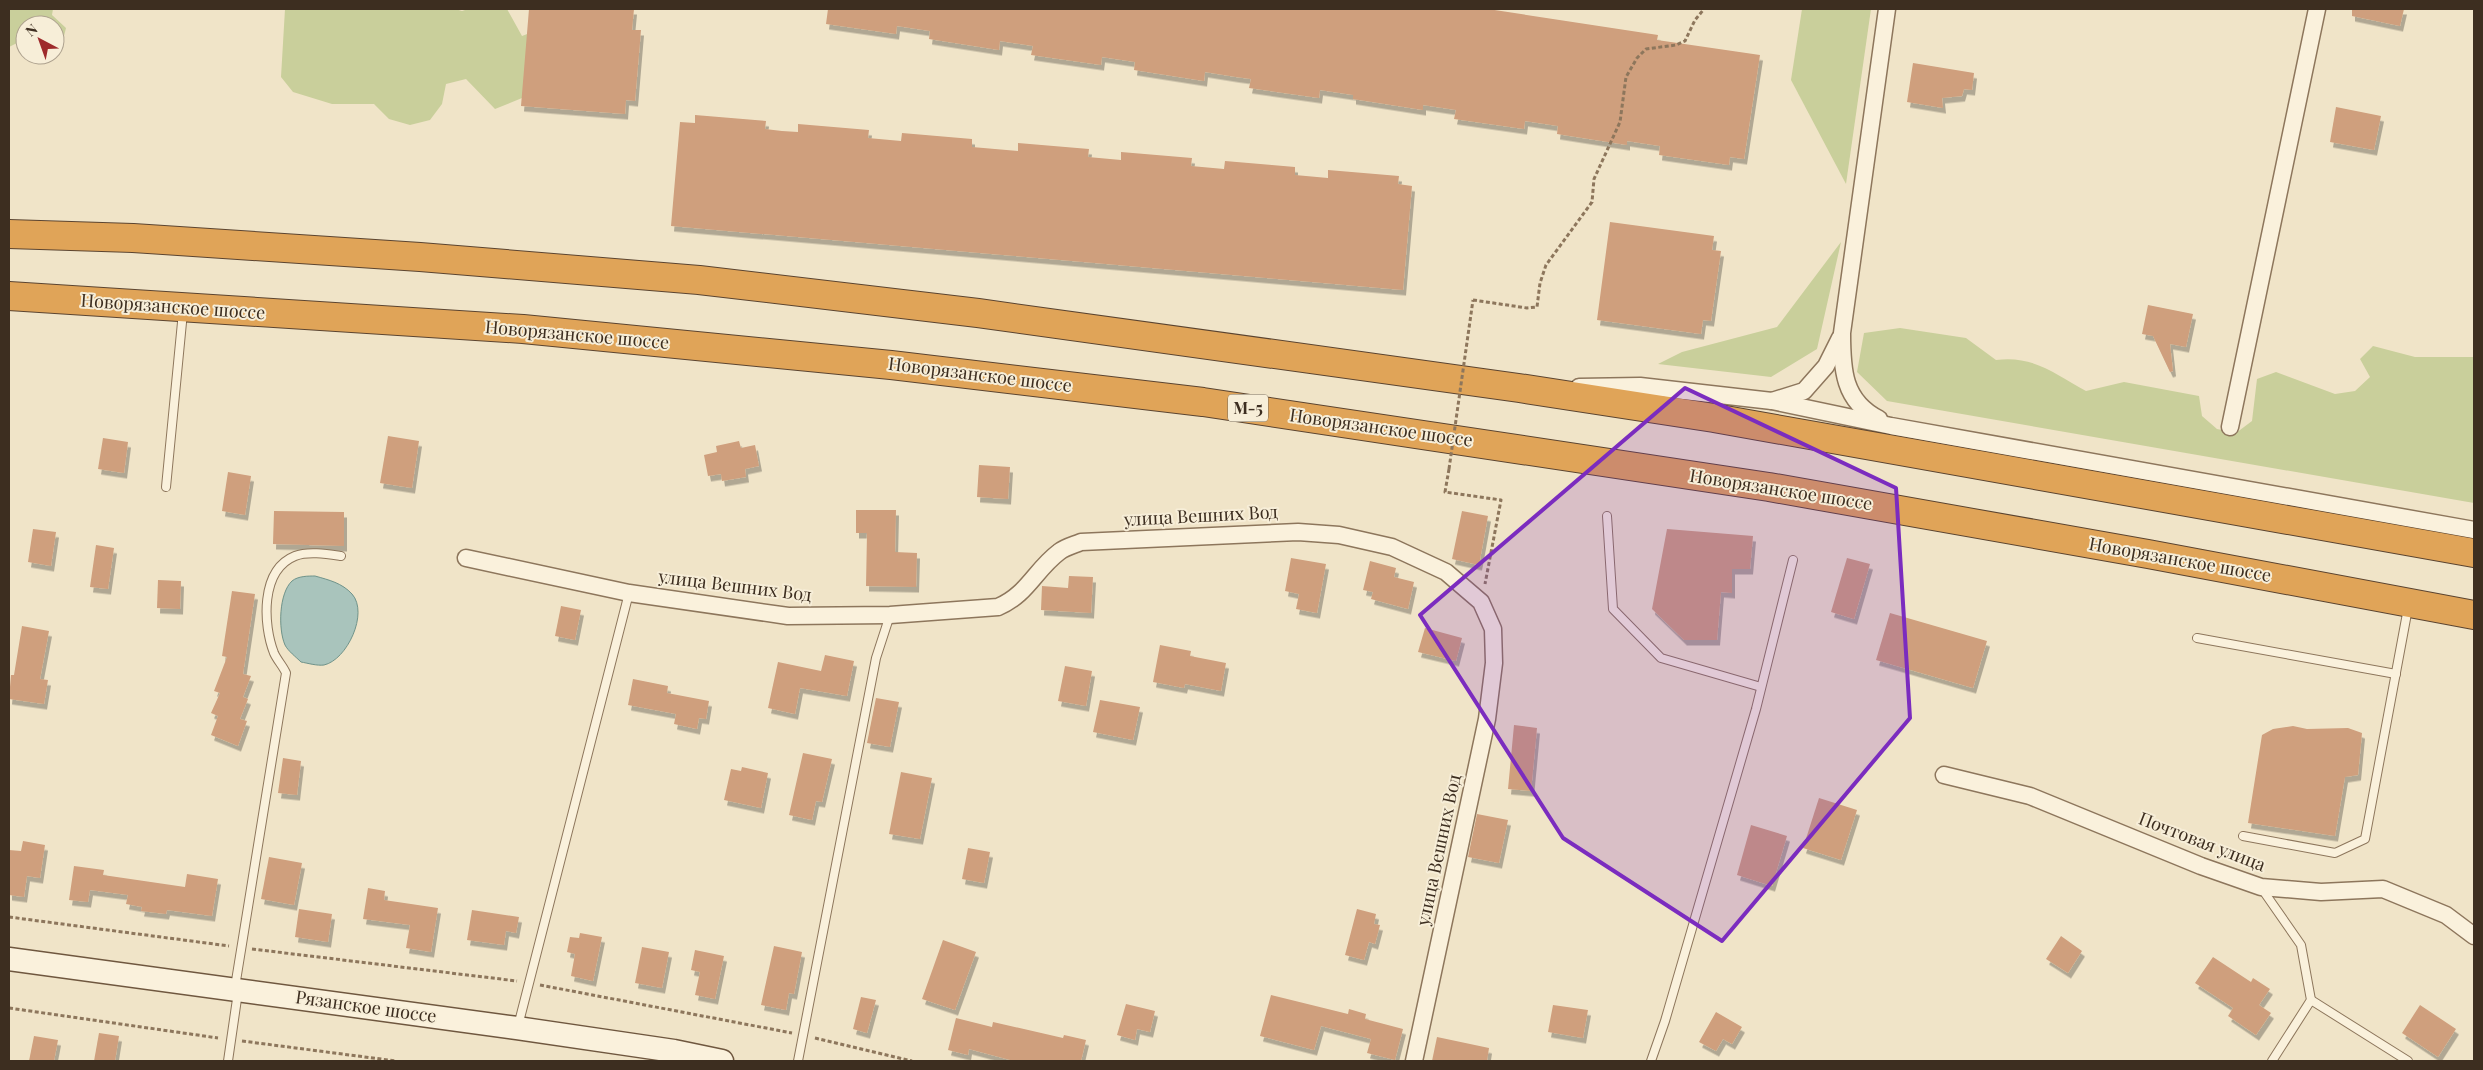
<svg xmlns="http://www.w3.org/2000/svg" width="2483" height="1070" viewBox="0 0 2483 1070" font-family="'Playfair Display',serif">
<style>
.green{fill:#c9cf9b}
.water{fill:#a9c4bc;stroke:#6f938a}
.building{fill:#cf9f7d;filter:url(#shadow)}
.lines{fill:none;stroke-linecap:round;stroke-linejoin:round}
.lane-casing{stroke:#8d765c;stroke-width:10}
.street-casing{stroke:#8d765c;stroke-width:19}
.secondary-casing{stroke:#6f573f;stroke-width:25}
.highway-casing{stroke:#5b4430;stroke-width:30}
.path{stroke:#8d765c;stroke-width:3;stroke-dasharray:4 2.5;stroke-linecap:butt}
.lane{stroke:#faf1dc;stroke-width:8}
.street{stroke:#faf1dc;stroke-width:16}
.secondary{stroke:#faf1dc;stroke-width:22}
.highway{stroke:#e0a458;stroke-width:28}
.path-bridge{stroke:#8d765c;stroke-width:3;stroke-dasharray:4 2.5;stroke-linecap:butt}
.marked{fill:#7b2cbf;fill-opacity:0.2;stroke:#7b2cbf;stroke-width:4;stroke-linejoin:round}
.labels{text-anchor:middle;stroke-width:4;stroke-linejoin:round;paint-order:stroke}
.shield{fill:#f7eed8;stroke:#756857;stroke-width:1}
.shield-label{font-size:16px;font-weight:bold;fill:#3d2e20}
.street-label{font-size:18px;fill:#3d2e20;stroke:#f7eed8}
</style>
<defs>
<filter id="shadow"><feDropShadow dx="3" dy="5.5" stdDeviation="0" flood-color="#0004"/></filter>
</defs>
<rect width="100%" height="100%" fill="#f0e4c8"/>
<g class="green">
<path d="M9 9H53L52 15 66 28 61 48 55 50V25H25V39L9 47Z"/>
<path d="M285 9H455L462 11 468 9H507L522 36 540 29 544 9H621L625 56 495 109 466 79 446 84 442 104 430 120 410 125 389 119 374 104H332L293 92 281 77Z"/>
<path d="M1802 9H1871L1846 184 1791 80Z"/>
<path d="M1841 242 1817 349 1771 377 1658 364 1682 352 1777 327Z"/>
<path d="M1900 328 1966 338 1996 360C2033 355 2055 374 2086 391L2124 382 2199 396 2202 416 2217 429 2236 433 2252 421 2257 379 2276 372 2335 394 2355 391 2370 377 2360 359 2373 346 2415 357H2474V503L1887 401 1857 372 1864 333Z"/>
</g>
<path class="water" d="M315 576C329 580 342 583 352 594 369 613 347 660 324 665 317 666 307 663 301 662 296 657 288 651 285 645 278 629 279 593 292 581 298 576 308 576 315 576Z"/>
<g class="building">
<path d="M529 9H634L632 30H641L635 101 626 100 625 114 521 106Z"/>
<path d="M828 9H1488L1658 35 1657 40 1760 55 1744 159 1730 157 1729 165 1659 155 1660 146 1627 141V145L1557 134 1558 126 1525 121 1524 129 1454 119 1456 110 1423 105V110L1353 99V95L1320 90 1319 98 1249 88 1251 79 1236 77 1205 72 1204 81 1134 70 1135 62 1102 57 1101 65 1031 55 1033 46 1000 41 999 50 929 39 930 31 897 26 896 34 826 24Z"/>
<path d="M2352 9H2404L2400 26 2352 16Z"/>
<path d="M1913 63 1974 73 1972 90 1964 89 1962 96 1942 98 1943 108 1907 102Z"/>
<path d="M2336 107 2381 116 2374 150 2330 142Z"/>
<path d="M695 115 766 121 765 129 782 131 798 132V124L869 130 868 138 901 141 902 133 972 139V147L1018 151V143L1089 149 1088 157 1121 160V152L1192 158 1191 166 1224 169 1225 161 1295 167V175L1328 178V170L1399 176 1398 184 1412 186 1403 290 671 226 680 122 695 123Z"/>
<path d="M1610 222 1714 236 1712 250 1721 251 1711 321 1703 320 1701 334 1597 320Z"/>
<path d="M2148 305 2193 314 2186 347 2170 344 2173 371 2170 372 2153 336 2142 334Z"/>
<path d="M388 436 419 441 412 488 380 483Z"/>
<path d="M103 438 128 442 124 473 98 469Z"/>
<path d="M739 441 741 448 755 445 759 466 745 469 746 477 722 481 721 474 708 476 704 455 717 452 716 446Z"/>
<path d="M979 465 1010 467 1008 499 977 497Z"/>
<path d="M228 472 251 476 245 515 222 511Z"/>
<path d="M856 510H896L895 552 917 553 916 587 866 586 867 533H856Z"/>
<path d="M274 511 344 512V546L273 544Z"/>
<path d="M1462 511 1488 516 1479 565 1452 559Z"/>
<path d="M33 529 56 532 51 566 28 562Z"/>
<path d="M1667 529 1753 536 1750 569H1732V593L1721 592 1717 640H1684L1652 609Z"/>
<path d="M96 545 114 548 108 589 90 587Z"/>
<path d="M1291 558 1326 564 1317 613 1296 609 1299 594 1285 591Z"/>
<path d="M1847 558 1870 564 1854 619 1831 612Z"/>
<path d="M1370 561 1396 568 1394 577 1414 582 1408 609 1371 599 1373 592 1363 590Z"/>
<path d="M1069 576 1093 577 1091 613 1041 610 1042 586 1068 588Z"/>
<path d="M158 580 181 581 180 609 157 608Z"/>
<path d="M232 591 255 594 243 674 251 676 243 697 248 699 240 719 247 721 238 746 211 735 218 716 211 713 220 693 214 691 227 657 222 656Z"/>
<path d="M561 606 581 610 575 640 555 636Z"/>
<path d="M1890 613 1987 641 1973 688 1876 660Z"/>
<path d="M22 626 49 631 40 679 48 680 44 704 9 699 11 675H14Z"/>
<path d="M1425 628 1462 638 1456 661 1418 652Z"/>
<path d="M1160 645 1191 651 1190 656 1226 663 1221 691 1185 684 1184 688 1153 682Z"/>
<path d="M825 655 854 661 847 696 800 688 795 714 768 708 778 662 821 671Z"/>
<path d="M1065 666 1092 671 1086 706 1058 701Z"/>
<path d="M633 679 668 686 667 693 709 701 706 719 699 718 697 729 674 724 676 714 628 705Z"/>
<path d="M876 698 899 702 890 747 867 743Z"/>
<path d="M1100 700 1140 707 1133 740 1093 732Z"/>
<path d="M1514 725 1537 728 1531 791 1508 789Z"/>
<path d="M2293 726 2307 729 2348 728 2362 733 2358 775 2345 777 2335 836 2248 823 2262 735 2273 729Z"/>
<path d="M803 753 832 759 822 802 816 801 812 820 789 815Z"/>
<path d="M283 758 301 761 297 795 278 793Z"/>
<path d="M742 767 768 773 761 808 724 800 731 769 741 771Z"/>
<path d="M901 772 932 778 920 839 889 834Z"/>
<path d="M1819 798 1857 810 1841 860 1803 848Z"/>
<path d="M1477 814 1508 820 1499 863 1468 857Z"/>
<path d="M1751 825 1787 836 1772 886 1737 875Z"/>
<path d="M23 841 45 845 40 878 27 876 24 897 9 895V850L21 851Z"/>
<path d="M968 848 990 852 984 883 962 879Z"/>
<path d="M269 857 302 863 294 905 261 899Z"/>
<path d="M74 866 104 870 103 875 185 887 187 874 218 879 212 916 167 910 166 914 141 911 142 907 126 904 128 895 90 890 88 902 69 900Z"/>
<path d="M368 888 385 891 384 900 438 908 431 952 406 948 410 925 363 919Z"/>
<path d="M299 909 332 914 328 942 295 937Z"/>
<path d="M1357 909 1376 914 1374 924 1380 925 1375 944 1369 942 1364 960 1345 955Z"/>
<path d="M472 910 519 917 516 933 506 931 504 945 467 940Z"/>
<path d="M580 933 602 937 593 981 571 976 575 954 567 952 570 937 579 938Z"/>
<path d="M2061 936 2082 951 2068 973 2046 959Z"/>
<path d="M943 940 976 952 955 1010 922 999Z"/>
<path d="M774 946 802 952 794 994 789 993 786 1010 761 1005Z"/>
<path d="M642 947 669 952 662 988 635 983Z"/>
<path d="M695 950 724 956 715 999 695 995 700 972 691 970Z"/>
<path d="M2213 957 2251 982 2253 978 2270 989 2259 1005 2271 1013 2256 1035 2228 1016 2233 1008 2195 983Z"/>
<path d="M1271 995 1348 1014 1349 1009 1366 1014 1365 1019 1403 1029 1395 1060 1367 1053 1371 1039 1321 1026 1314 1050 1260 1036Z"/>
<path d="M861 997 876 1000 867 1033 853 1029Z"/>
<path d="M1126 1004 1155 1011 1150 1032 1137 1029 1135 1040 1117 1035Z"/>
<path d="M1553 1005 1588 1010 1583 1038 1548 1032Z"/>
<path d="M2420 1005 2456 1029 2438 1057 2402 1033Z"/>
<path d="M1716 1012 1742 1027 1732 1044 1723 1039 1716 1051 1699 1042Z"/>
<path d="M956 1018 992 1027 993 1022 1063 1038 1064 1035 1086 1040 1081 1061H1014L969 1049 968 1055 948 1050Z"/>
<path d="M99 1033 119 1036 115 1061H94Z"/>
<path d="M34 1036 58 1040 54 1061H29Z"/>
<path d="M1437 1037 1489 1048 1487 1061H1432Z"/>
</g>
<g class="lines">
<g class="lane-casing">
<g id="lane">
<path d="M166 487 183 312"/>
<path d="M1607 516 1613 609 1661 658 1761 687"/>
<path d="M2197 638 2396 674"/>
<path d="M2243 836 2335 853 2365 839 2408 608"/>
<path d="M2262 889 2301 945 2311 1000 2272 1061"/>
<path d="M235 987 286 673C283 666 277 660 274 653 263 625 260 570 295 556 308 551 327 554 341 556"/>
<path d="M2311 1000 2408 1061"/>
<path d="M518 1026 629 593"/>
<path d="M228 1061 238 992"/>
<path d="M798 1061 876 658 890 615"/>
<path d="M1651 1061 1665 1021 1756 709 1793 560"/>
</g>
</g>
<g class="street-casing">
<g id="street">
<path d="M1579 387 1640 386 1772 401 1891 426 2474 530"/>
<path d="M1772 401 1804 391 1826 366 1840 338"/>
<path d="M1879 419C1843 401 1842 369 1842 333L1887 9"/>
<path d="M2230 427 2317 9"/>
<path d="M466 558 629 593 788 616 890 615 998 607C1027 595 1035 570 1059 552 1065 547 1074 545 1081 542L1298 532 1339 535 1392 547 1446 572 1481 602 1493 629 1494 663 1487 719 1414 1061"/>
<path d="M1944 775 2030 796 2201 866 2261 887 2321 892 2383 889 2446 915 2474 936"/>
</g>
</g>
<g class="secondary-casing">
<path id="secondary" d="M9 959 517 1028 674 1051 722 1061"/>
</g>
<g class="highway-casing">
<g id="highway">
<path d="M9 234 133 238 420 257 699 280 978 313 1519 388 1714 418 2474 553"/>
<path d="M9 296 523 329 891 365 1203 402 1769 487 2148 554 2474 615"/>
</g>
</g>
<g class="path">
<path d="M1473 300 1527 308 1537 307 1540 283 1546 265 1592 202 1594 179 1620 122 1626 77 1637 58 1646 49 1676 45 1685 41 1695 20 1704 9"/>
<path d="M1449 469 1445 492 1501 500 1485 584"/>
<path d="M9 917 229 946"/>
<path d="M252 949 517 981"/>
<path d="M540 985 792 1033"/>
<path d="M9 1008 218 1038"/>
<path d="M815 1038 912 1061"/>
<path d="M242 1041 396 1061"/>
</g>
<use href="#lane" class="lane"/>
<use href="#street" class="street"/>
<use href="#secondary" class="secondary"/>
<use href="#highway" class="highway"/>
<path class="path-bridge" d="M1449 469 1473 300"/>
</g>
<path class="marked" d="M1685 388 1896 488 1910 718 1722 941 1563 838 1420 615Z"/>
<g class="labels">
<rect class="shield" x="1228" y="394.5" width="40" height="27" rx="4"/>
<g class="shield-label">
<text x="1248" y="414">М-5</text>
</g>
<g class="street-label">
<text transform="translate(173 307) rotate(4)" y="6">Новорязанское шоссе</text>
<text transform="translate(577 335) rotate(5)" y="6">Новорязанское шоссе</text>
<text transform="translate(980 375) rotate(7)" y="6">Новорязанское шоссе</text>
<text transform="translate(1381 428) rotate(8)" y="6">Новорязанское шоссе</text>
<text transform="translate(1781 490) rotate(9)" y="6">Новорязанское шоссе</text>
<text transform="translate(1201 516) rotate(-3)" y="6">улица Вешних Вод</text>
<text transform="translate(2180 560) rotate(10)" y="6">Новорязанское шоссе</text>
<text transform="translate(735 586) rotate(7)" y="6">улица Вешних Вод</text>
<text transform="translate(2202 842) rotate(21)" y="6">Почтовая улица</text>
<text transform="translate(1439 850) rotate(-78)" y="6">улица Вешних Вод</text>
<text transform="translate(366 1007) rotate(8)" y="6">Рязанское шоссе</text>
</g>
</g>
<rect width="2483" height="1070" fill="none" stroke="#3d2e20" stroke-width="20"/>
<g transform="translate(40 40) rotate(319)"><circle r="24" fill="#f7eed8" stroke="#ada18e"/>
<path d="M0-4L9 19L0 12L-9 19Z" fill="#9e2a2b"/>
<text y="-8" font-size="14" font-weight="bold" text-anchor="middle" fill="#3d2e20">N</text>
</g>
</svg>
